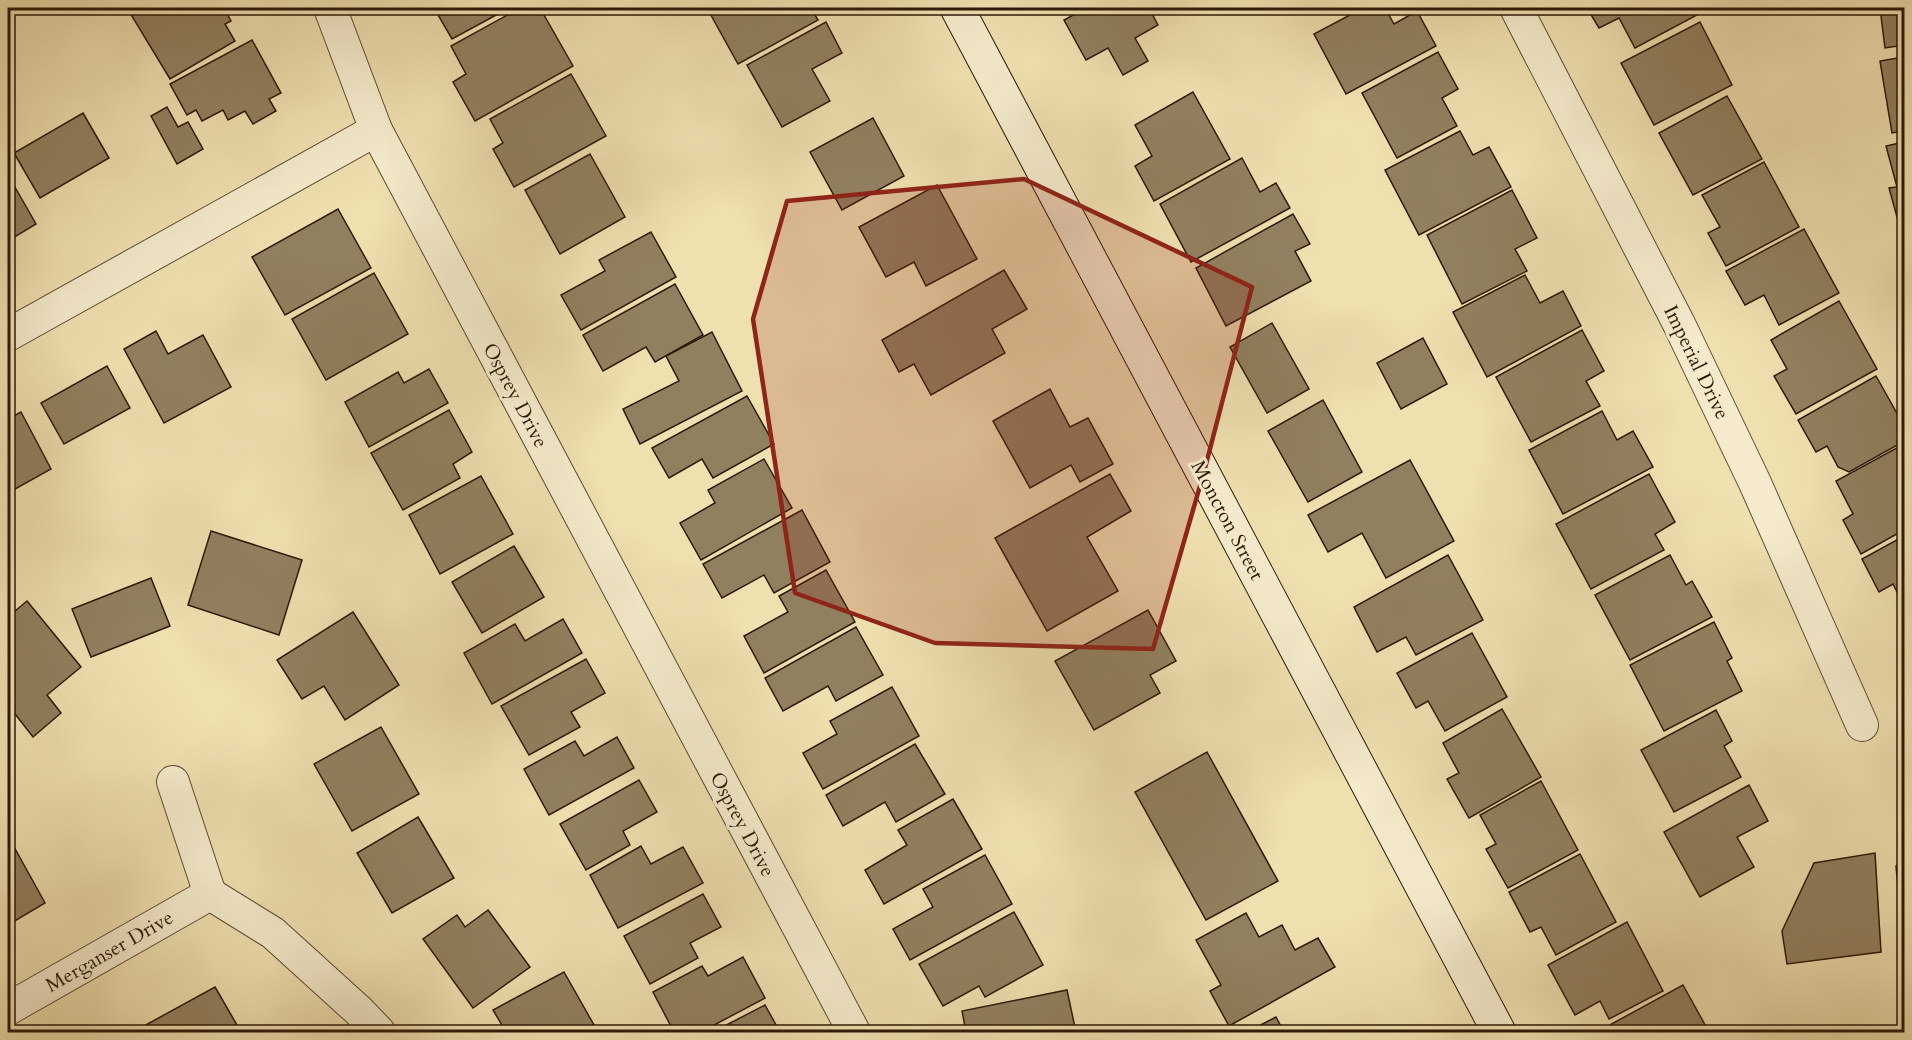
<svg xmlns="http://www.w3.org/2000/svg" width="1912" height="1040" viewBox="0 0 1912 1040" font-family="Cardo,serif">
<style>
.building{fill:#91805f;stroke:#2c1908;stroke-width:1.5}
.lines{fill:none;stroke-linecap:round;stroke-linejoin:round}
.street-casing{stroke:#5d4b32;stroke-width:34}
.secondary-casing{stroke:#2c1908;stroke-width:35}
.street{stroke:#f5ebcc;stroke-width:32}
.secondary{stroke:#f5ebcc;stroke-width:33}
.marked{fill:#8f2418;fill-opacity:0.2;stroke:#8f2418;stroke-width:4.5;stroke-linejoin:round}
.labels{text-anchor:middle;stroke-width:6;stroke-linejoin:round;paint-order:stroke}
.street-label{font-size:20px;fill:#2c1908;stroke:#f5ebcc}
</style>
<rect width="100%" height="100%" fill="#efe0b0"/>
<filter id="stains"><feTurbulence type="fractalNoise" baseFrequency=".00333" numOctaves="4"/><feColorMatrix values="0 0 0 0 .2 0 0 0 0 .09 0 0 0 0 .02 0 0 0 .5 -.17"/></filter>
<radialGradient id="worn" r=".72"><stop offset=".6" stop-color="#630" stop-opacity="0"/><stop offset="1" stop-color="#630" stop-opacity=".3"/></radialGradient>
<g class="building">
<path d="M127 8H224L231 21 225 24 235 41 170 79Z"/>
<path d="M434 8H509L452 39Z"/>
<path d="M520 8H540L573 66 475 121 453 82 466 74 451 46Z"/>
<path d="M707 8H811L818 20 738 64Z"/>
<path d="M1086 8H1149L1158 25 1135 38 1148 61 1123 75 1108 48 1086 60 1064 20Z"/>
<path d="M1363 8H1385L1394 24 1417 11 1436 46 1346 94 1314 34Z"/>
<path d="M1587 8H1693L1697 15 1635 48 1619 18 1599 28Z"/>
<path d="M1880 8H1904V45L1885 48Z"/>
<path d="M826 22 842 53 812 69 830 101 782 127 747 65Z"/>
<path d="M1700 22 1732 85 1654 125 1621 63Z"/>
<path d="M252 40 281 93 269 99 276 111 253 124 245 111 228 120 223 110 202 121 196 110 187 115 170 84Z"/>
<path d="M1438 52 1458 89 1442 98 1457 126 1397 158 1362 93Z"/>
<path d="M1904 57V131L1892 133 1880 61Z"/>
<path d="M571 74 606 136 514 187 493 149 503 143 490 119Z"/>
<path d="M1193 92 1230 159 1154 201 1135 166 1152 156 1135 125Z"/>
<path d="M1727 96 1762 159 1693 195 1659 133Z"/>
<path d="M167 107 178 127 188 122 203 149 177 164 151 116Z"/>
<path d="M83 113 109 158 40 198 14 153Z"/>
<path d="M873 118 904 176 842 210 810 152Z"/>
<path d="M1460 131 1473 155 1489 147 1511 187 1419 235 1385 170Z"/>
<path d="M1904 142V215L1897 217 1889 188 1897 187 1886 146Z"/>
<path d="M590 154 625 217 560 254 525 190Z"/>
<path d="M1242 158 1260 192 1276 183 1290 208 1191 262 1160 204Z"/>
<path d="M1764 162 1799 227 1726 266 1708 233 1720 227 1702 195Z"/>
<path d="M8 175 36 224 8 241Z"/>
<path d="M937 185 977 259 926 286 914 262 886 277 859 227Z"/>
<path d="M1512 190 1537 238 1515 249 1527 271 1462 304 1427 235Z"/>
<path d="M338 209 371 268 285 315 252 257Z"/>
<path d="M1293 214 1310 244 1295 251 1311 281 1226 326 1196 268Z"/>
<path d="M1804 229 1839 293 1779 325 1764 295 1745 305 1726 271Z"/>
<path d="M651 232 676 277 581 330 561 295 605 271 599 260Z"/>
<path d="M1004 270 1027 309 992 329 1005 353 931 395 914 364 899 372 882 340Z"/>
<path d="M374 273 408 334 326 380 292 319Z"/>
<path d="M1525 275 1540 303 1563 291 1581 326 1487 377 1453 312Z"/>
<path d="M675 284 703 335 655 362 646 347 603 371 583 335Z"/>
<path d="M1839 301 1877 369 1796 414 1774 376 1787 369 1771 340Z"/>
<path d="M1272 323 1309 389 1267 413 1230 347Z"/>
<path d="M1582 330 1604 371 1586 381 1600 406 1531 442 1496 377Z"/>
<path d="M156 331 168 354 203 335 231 387 164 423 124 349Z"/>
<path d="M712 332 742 391 640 444 623 409 679 381 666 356Z"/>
<path d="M1423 338 1447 384 1401 409 1377 363Z"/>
<path d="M107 366 130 408 64 444 41 403Z"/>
<path d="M429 369 448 403 369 447 345 402 398 372 404 383Z"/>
<path d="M1876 376 1904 426 1901 443 1849 472 1838 467 1827 446 1816 452 1798 420Z"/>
<path d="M1050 389 1070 427 1088 418 1113 464 1080 482 1071 465 1030 488 993 421Z"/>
<path d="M747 396 774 444 713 478 702 459 669 478 652 448Z"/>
<path d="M1323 400 1362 472 1308 502 1268 431Z"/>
<path d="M449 410 472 452 453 464 460 478 403 510 371 453Z"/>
<path d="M1602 411 1617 440 1633 431 1653 467 1563 514 1529 450Z"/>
<path d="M21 412 51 469 8 493V419Z"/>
<path d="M1904 444V530L1861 554 1843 520 1853 514 1836 481Z"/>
<path d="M764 459 792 508 701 560 680 523 715 503 708 490Z"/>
<path d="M1410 460 1454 541 1386 578 1362 533 1328 552 1308 515Z"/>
<path d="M1110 474 1131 511 1087 537 1118 591 1047 631 995 538Z"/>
<path d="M1649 474 1675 522 1655 534 1664 550 1591 589 1556 524Z"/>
<path d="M481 476 513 534 440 574 409 515Z"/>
<path d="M802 510 830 562 774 593 764 575 722 598 703 564Z"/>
<path d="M211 531 302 560 279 635 188 605Z"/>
<path d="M1904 536V606L1893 584 1879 592 1862 559Z"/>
<path d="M514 546 544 597 482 633 452 582Z"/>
<path d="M1448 555 1483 620 1416 655 1406 637 1377 652 1354 607Z"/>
<path d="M1670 555 1686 585 1692 581 1712 617 1630 660 1595 595Z"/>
<path d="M826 570 855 622 764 673 744 636 788 612 779 596Z"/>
<path d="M151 578 170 626 91 657 72 609Z"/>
<path d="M27 601 81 667 47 695 61 713 33 737 8 705V617Z"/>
<path d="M1148 610 1176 661 1150 675 1160 693 1094 730 1055 661Z"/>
<path d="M353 612 399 685 345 720 324 686 302 699 277 660Z"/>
<path d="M563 619 582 653 492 704 464 653 515 624 525 641Z"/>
<path d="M1714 622 1732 658 1727 661 1742 691 1664 731 1630 665Z"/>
<path d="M856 627 883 675 836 701 828 686 783 711 765 678Z"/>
<path d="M1472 633 1507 697 1445 731 1428 701 1416 708 1397 673Z"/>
<path d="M586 659 605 693 571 712 580 727 529 755 501 706Z"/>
<path d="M892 687 919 736 823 789 803 753 837 734 830 721Z"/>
<path d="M1502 709 1541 777 1469 818 1447 779 1459 773 1443 743Z"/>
<path d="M1716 710 1732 741 1724 746 1741 777 1674 812 1641 750Z"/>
<path d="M381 727 419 794 352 831 314 764Z"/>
<path d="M617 737 634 768 549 815 524 769 575 741 584 756Z"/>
<path d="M915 744 945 794 896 822 885 802 843 826 826 795Z"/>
<path d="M1207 752 1278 881 1206 920 1135 792Z"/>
<path d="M639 780 657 812 623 831 630 845 586 870 560 824Z"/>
<path d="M1541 781 1578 850 1508 888 1486 849 1496 844 1480 815Z"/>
<path d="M1749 785 1768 821 1737 837 1754 867 1700 897 1664 832Z"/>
<path d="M953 799 982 849 884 904 865 870 907 845 898 830Z"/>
<path d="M418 817 454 878 392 913 357 853Z"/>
<path d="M8 836 45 903 8 925Z"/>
<path d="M641 846 651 864 683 847 703 883 618 928 590 875Z"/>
<path d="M1875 853 1881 952 1787 964 1782 931 1814 863Z"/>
<path d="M1580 854 1616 922 1556 955 1541 927 1530 932 1509 892Z"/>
<path d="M985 855 1012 904 910 960 893 929 933 907 923 889Z"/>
<path d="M1904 860V919H1901L1896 866Z"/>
<path d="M703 894 721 927 690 943 698 958 650 984 624 936Z"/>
<path d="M488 910 530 967 473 1008 423 939 457 915 465 927Z"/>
<path d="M1014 912 1043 965 985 997 979 986 943 1006 919 964Z"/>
<path d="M1246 913 1259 937 1282 925 1295 950 1318 938 1335 967 1229 1026 1210 991 1221 985 1196 940Z"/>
<path d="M1627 922 1663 991 1609 1019 1600 1001 1575 1015 1548 965Z"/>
<path d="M743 957 765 998 701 1032H674L653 992 702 966 708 976Z"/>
<path d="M564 972 598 1032H506L493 1010Z"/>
<path d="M1683 985 1709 1032H1597Z"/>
<path d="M215 987 241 1032H133Z"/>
<path d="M1067 990 1076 1032H966L962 1011Z"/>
<path d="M765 1005 780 1032H713Z"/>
<path d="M1276 1017 1284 1032H1247Z"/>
</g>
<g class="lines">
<g class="street-casing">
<g id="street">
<path d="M330 8 376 130 854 1032"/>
<path d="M1516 8 1679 324 1755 483 1862 725"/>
<path d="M8 335 376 130"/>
<path d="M173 782 210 894"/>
<path d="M8 1009 210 894 273 933 359 1011 379 1032"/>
</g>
</g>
<g class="secondary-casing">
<path id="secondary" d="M957 8 1499 1032"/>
</g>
<use href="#street" class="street"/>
<use href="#secondary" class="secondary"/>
</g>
<path class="marked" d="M1024 179 1252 287 1204 472 1153 649 935 643 795 593 753 319 787 201Z"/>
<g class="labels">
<g class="street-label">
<text transform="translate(1697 362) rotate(64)" y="7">Imperial Drive</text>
<text transform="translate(516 395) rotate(62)" y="7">Osprey Drive</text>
<text transform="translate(1228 520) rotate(62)" y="7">Moncton Street</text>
<text transform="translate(743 824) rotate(62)" y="7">Osprey Drive</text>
<text transform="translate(109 951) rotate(-30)" y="7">Merganser Drive</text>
</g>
</g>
<rect width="1912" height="1040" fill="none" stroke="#efe0b0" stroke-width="30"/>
<rect x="9" y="9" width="1894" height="1022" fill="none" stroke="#2c1908" stroke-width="3"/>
<rect x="15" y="15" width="1882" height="1010" fill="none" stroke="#2c1908" stroke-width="1.5"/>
<rect width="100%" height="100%" filter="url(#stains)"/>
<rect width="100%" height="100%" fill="url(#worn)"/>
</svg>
